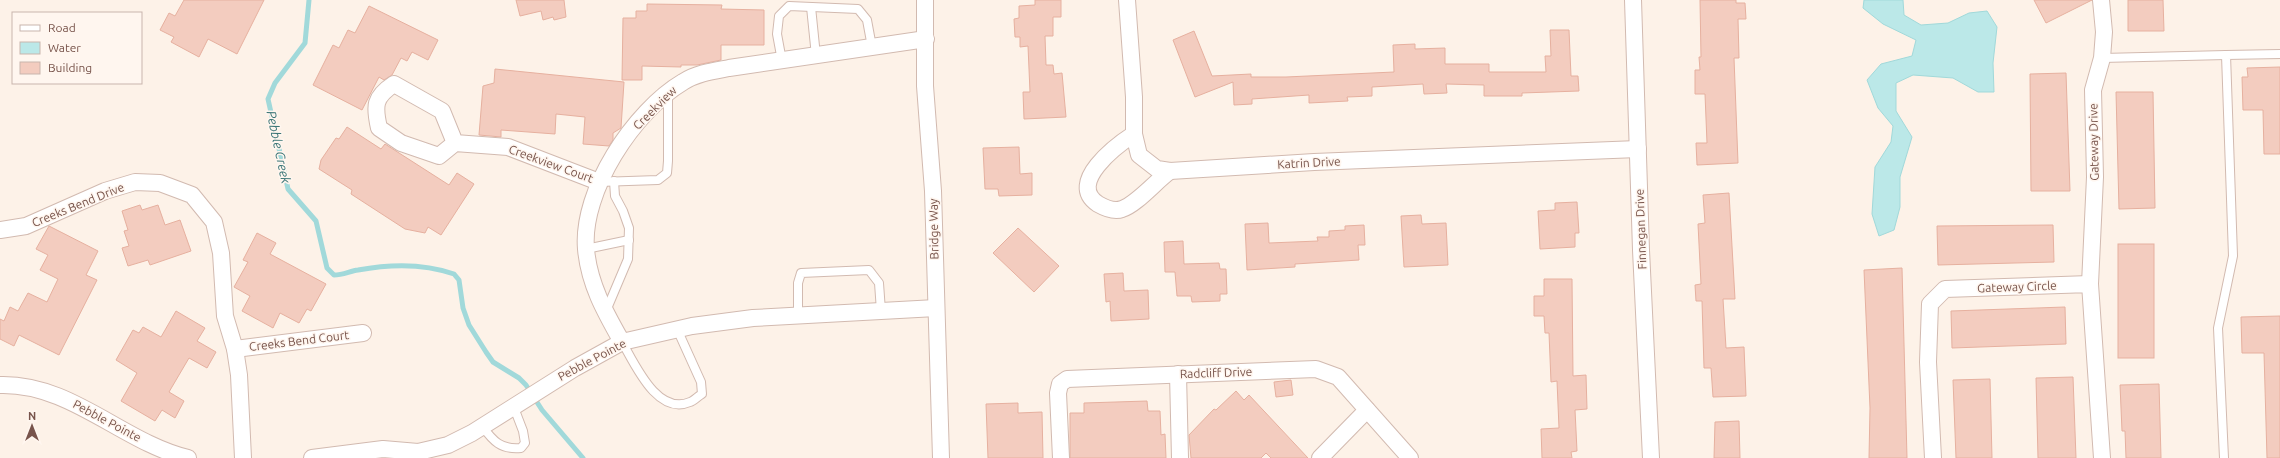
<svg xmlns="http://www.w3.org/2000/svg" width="2280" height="458" viewBox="0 0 2280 458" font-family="Ubuntu,sans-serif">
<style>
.water{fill:#bbe8e8;stroke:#a1d9da}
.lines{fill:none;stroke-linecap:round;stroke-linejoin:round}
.stream{stroke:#a1d9da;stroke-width:5}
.building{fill:#f3ccbf;stroke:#e6b09f}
.service-casing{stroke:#d2bab0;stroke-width:10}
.minor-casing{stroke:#d2bab0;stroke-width:18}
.service{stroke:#fff;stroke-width:8}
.minor{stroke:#fff;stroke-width:16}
.labels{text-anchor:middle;stroke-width:3;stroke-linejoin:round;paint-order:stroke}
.street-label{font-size:12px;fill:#78544b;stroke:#fff6ef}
.water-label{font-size:13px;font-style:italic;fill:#3a7576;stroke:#fff6ef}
</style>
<rect width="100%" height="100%" fill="#fdf2e8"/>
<path class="water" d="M1864 0H1903L1904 15 1921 25 1948 23 1969 13 1987 11 1997 27 1993 63 1994 92H1978L1953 78 1913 75 1896 83V111L1912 137 1900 177V207L1894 230 1879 236 1872 214 1875 167 1891 142 1893 126 1878 108 1867 80 1881 64 1912 56 1916 40 1883 24 1863 8Z"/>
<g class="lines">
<path class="stream" d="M309 0 305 43 275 83 268 99 288 189 316 221 327 268 334 275C343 275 350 271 358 270 390 264 423 263 454 274L459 280 463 308 469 325 486 352 493 362 519 378 526 385 542 410 583 458"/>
</g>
<g class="building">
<path d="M184 0H264L237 54 208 39 199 57 171 42 174 37 160 30 169 13 175 16Z"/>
<path d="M516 0H564L566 17 554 20 553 17 543 20 541 11 520 16Z"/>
<path d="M1035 0H1061V17H1053V36H1045L1046 65H1053L1054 74 1062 73 1066 117 1024 119 1023 92H1030L1028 46 1020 47V37H1015L1014 19 1019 18V6L1035 5Z"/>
<path d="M1700 0H1736V3H1745L1746 19H1738L1739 58H1734L1738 163 1697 165 1696 143H1707L1705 94H1695V70H1700L1699 57H1701Z"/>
<path d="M2034 0H2092L2046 23Z"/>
<path d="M2128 0H2163L2164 31H2128Z"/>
<path d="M647 4 722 5 721 9 764 10V45H721V60L697 65H681V67L642 66V80H622L623 18H636V11H647Z"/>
<path d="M369 6 438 40 428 60 412 52 407 61 401 58 392 75 384 80 379 77 362 110 313 85 333 45 339 48 348 30 355 33Z"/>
<path d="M1550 30H1569L1571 76H1578L1579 91 1522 93V96H1484V85L1446 84 1447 93 1424 94 1423 84 1372 87V96L1347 97 1348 101 1309 103V95L1252 99V104L1234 105 1233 82 1195 97 1173 40 1194 31 1212 76 1251 74V77H1286L1394 72 1393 45 1415 44V49L1445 48V64H1489V72H1546L1545 56H1551Z"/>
<path d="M2280 67V154H2264L2263 110H2243L2242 77H2248L2247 68Z"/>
<path d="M495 69 624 82 621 128 613 133V140L609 146 583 144 585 117 556 114 555 134 501 130V137L479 135 483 86 494 83Z"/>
<path d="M2066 73 2070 191H2031L2030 74Z"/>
<path d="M2116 92H2153L2155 208 2119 209Z"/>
<path d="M347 127 381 149 385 144 449 185 457 173 474 184 441 235 428 227 425 233 405 229 351 194 352 190 319 169 321 160 336 138 339 139Z"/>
<path d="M1019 147 1020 174 1032 173V195L999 196 998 189H985L983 148Z"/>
<path d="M1729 193 1735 299H1723L1726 348 1744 347 1746 396 1713 397 1711 368H1704L1702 301H1696L1695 285 1701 284 1698 224 1705 223 1703 195Z"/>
<path d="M1577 202 1579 233H1575V247L1540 249 1538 211 1555 210V203Z"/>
<path d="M140 205 142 210 158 205 165 225 180 220 191 251 150 265 148 260 128 266 122 248 129 246 124 231 128 230 122 211Z"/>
<path d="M1421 215 1422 224 1446 223 1448 265 1404 267 1401 216Z"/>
<path d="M1268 223 1269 243 1318 241 1317 237H1329V231L1345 230V226L1364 225 1365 245H1358L1359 260 1295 264V267L1247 270 1245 224Z"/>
<path d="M2053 225 2054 262 1938 265 1937 226Z"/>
<path d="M49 226 98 251 86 275 97 280 59 355 19 335 14 346 0 339V319L4 321 10 307 18 311 28 293 47 302 58 279 40 270 48 255 36 249Z"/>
<path d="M1018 228 1059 266 1034 292 993 253Z"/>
<path d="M257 233 276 243 270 254 326 284 311 311 307 309 299 323 280 313 273 328 242 311 250 296 234 287 248 262 243 260Z"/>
<path d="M1183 241 1184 264 1219 263 1220 269H1226L1227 294H1220V301L1192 302 1191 296H1177L1175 272H1165L1164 242Z"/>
<rect x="2118" y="244" width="36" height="114"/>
<path d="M1902 268 1907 458H1869L1870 408 1864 270Z"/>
<path d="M1123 273 1124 291 1148 290 1149 319 1111 321 1110 301 1106 302 1104 274Z"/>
<path d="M1544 279H1572L1573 376 1586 375 1587 409 1575 410 1577 451 1571 452 1572 458H1542L1541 429 1559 428 1557 381 1551 382 1549 333H1545L1544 316H1534V296H1544Z"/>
<path d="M2065 307 2066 344 1952 348 1951 311Z"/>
<path d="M176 311 205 328 197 341 216 352 207 368 189 358 169 392 184 401 175 418 162 410 155 421 121 401 137 373 116 360 133 330 139 333 143 327 161 337Z"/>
<path d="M2280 316V458H2267L2264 353H2242L2241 317Z"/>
<path d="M2073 377 2076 458H2038L2036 378Z"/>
<path d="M1990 379 1992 458H1956L1953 380Z"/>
<path d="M1291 380 1293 395 1276 397 1274 382Z"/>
<path d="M2159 384 2161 458H2126L2125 431H2122L2120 385Z"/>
<path d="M1236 391 1244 400 1249 395 1308 458H1271L1266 453 1261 458H1191L1189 435 1214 409 1216 410Z"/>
<path d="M1147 401 1148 411H1160L1161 435 1165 434 1166 458H1070V413H1084V403Z"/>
<path d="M1018 403V413L1042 412 1043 458H988L986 404Z"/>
<path d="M1739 421 1740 458H1714L1715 422Z"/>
</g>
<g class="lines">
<g class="service-casing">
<g id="service">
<path d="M811 7 816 56"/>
<path d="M2102 58 2226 55"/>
<path d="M782 61 777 34 779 16 789 6 858 9 867 20 872 47"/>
<path d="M599 182 658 180 667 173 668 161V93"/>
<path d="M586 249 629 240"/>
<path d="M606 311 628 259 629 228 623 211 615 196 614 181"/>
<path d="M798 316V283L801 273 869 270 879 283 881 311"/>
<path d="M622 342C635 364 657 416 690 402 694 401 698 396 702 394L701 382 677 329"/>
<path d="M482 426C493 441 501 450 521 448L525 443 523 431 513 405"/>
<path d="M2224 458 2218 328 2233 256 2226 55 2280 54"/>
</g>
</g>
<g class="minor-casing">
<g id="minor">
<path d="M925 0V86L933 191 941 458"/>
<path d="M1127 0 1134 97V134L1139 155 1157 169 1170 171 1314 162 1638 149"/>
<path d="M1633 0 1641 250 1651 458"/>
<path d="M1134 134C1117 145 1066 183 1098 204 1105 208 1114 212 1122 209 1137 204 1156 181 1170 171"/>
<path d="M455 143 439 156 401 143 379 128C374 106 374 97 394 84L442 111 455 143 508 147 599 182"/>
<path d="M0 230 26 226 105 191 135 182 160 183 192 195 214 222 221 253 225 316 235 349 239 375 243 458"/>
<path d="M2090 284 2095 177 2093 90 2102 58 2104 32 2101 0"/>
<path d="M622 342C605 312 589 284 586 249 581 191 634 111 683 82 697 73 713 71 729 68L926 39"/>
<path d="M235 349 363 333"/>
<path d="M1178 374 1180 458"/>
<path d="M0 385C71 383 122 442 188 458"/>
<path d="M312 458 383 449 418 452 448 445 472 433 575 368 622 342 692 326 753 318 936 308"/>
<path d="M1061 458 1058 393 1060 384 1067 379 1316 369 1338 377 1410 458"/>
<path d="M1320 458 1367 410"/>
<path d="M1933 458 1928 362 1930 304 1945 289 2090 284 2102 458"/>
</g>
</g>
<use href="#service" class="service"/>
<use href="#minor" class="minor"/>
</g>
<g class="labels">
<g class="street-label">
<text transform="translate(655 108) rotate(-45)" y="4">Creekview</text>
<text transform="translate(2094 142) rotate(-91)" y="4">Gateway Drive</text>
<text transform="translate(1309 163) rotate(-3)" y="4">Katrin Drive</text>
<text transform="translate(551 164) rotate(20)" y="4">Creekview Court</text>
<text transform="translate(78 205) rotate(-22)" y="4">Creeks Bend Drive</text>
<text transform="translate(934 229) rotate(-91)" y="4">Bridge Way</text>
<text transform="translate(1641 229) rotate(-92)" y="4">Finnegan Drive</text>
<text transform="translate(2017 287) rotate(-2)" y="4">Gateway Circle</text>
<text transform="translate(299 341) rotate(-7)" y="4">Creeks Bend Court</text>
<text transform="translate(592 360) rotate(-28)" y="4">Pebble Pointe</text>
<text transform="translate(1216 373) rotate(-2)" y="4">Radcliff Drive</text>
<text transform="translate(107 421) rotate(28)" y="4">Pebble Pointe</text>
</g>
<g class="water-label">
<text transform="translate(279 147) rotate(78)" y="5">Pebble Creek</text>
</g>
</g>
<rect x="12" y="12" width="130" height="72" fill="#fff6ef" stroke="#c9b5ad"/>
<rect x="20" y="25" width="20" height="6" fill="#ffffff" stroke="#c9b5ad"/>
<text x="48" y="32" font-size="12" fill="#78544b">Road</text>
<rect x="20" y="42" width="20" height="12" fill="#bbe8e8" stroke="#c9b5ad"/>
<text x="48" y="52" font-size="12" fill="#78544b">Water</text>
<rect x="20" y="62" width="20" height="12" fill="#f3ccbf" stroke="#c9b5ad"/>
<text x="48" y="72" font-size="12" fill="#78544b">Building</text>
<g transform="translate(32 426)" stroke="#fff6ef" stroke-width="3" paint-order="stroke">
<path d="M0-3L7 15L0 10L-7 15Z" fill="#78544b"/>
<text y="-6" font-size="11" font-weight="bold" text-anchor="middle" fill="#78544b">N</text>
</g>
</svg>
